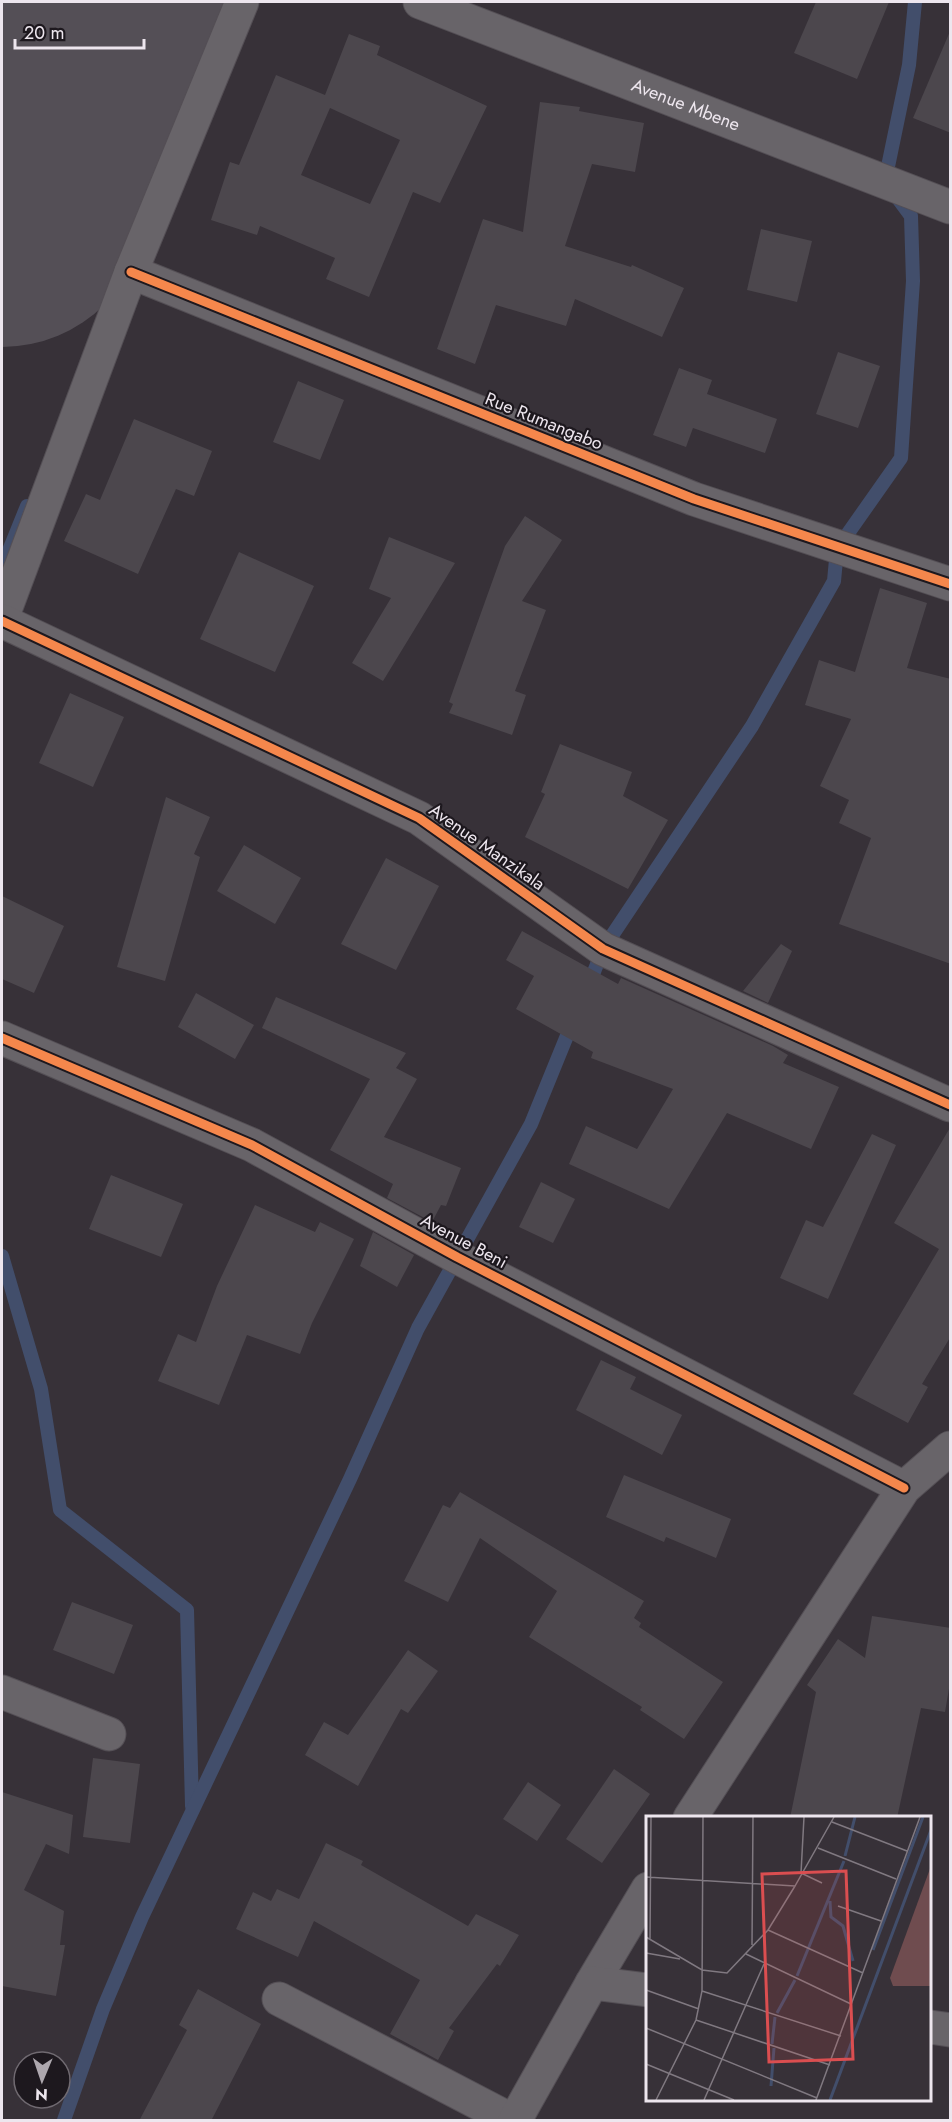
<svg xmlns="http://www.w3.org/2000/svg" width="952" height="2122" viewBox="0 0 952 2122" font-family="Jost,sans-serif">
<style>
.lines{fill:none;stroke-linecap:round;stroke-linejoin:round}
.stream{stroke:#424e6b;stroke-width:14}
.runway{stroke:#544f56;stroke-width:290}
.building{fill:#4c474d;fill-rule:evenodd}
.minor-casing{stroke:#544f55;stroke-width:35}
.minor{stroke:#686469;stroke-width:33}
.cycleway-casing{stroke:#1d181e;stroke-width:13}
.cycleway{stroke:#f5874c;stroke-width:9}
.labels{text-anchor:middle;stroke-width:4.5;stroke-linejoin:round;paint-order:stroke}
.street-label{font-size:18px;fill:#ede6ee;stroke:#1d181e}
.inset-river{fill:none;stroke:#424e6b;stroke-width:3}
.inset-road{fill:none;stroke:#807981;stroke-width:1.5}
.view{fill:#db4e50;fill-opacity:0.15;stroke:#db4e50;stroke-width:3}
.inset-edge{fill:none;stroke:#ede6ee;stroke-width:3}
</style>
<rect width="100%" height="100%" fill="#373138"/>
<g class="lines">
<g class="stream">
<path d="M2 568 27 506"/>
<path d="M588 987 603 949 752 726 834 581 837 549 901 458 913 281 911 216 885 181 909 65 915 2"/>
<path d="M2 1256 41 1389 60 1510 187 1610 192 1806"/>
<path d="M64 2120 103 2009 142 1917 350 1479 418 1328 531 1124 573 1021"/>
</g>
<path class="runway" d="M2 202 84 2"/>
</g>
<g class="building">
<path d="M816 2H889L857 79 794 53Z"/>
<path d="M951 29V133L913 118Z"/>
<path d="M349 34 380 46 377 55 487 106 440 203 413 192 369 297 326 279 335 258 260 226 257 235 211 220 230 162 239 165 276 75 325 95ZM330 108 400 140 370 204 301 175Z"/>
<path d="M540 102 580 107 579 111 644 123 635 172 592 164 565 246 631 267 632 265 684 288 662 337 575 299 566 326 496 305 475 364 437 349 483 219 523 232Z"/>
<path d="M761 229 812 241 797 302 747 290Z"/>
<path d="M838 352 880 366 858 428 816 414Z"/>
<path d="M679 368 712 380 707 394 777 419 765 453 693 428 686 447 653 435Z"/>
<path d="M298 381 344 400 320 460 273 442Z"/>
<path d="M134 419 212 451 194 496 176 489 138 574 64 541 86 494 100 500Z"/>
<path d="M525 516 562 540 522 601 546 610 515 691 526 695 512 735 449 713 453 704 449 702 505 546Z"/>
<path d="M389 537 455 563 383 681 352 663 391 598 369 589Z"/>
<path d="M239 552 314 586 275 672 200 639Z"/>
<path d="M880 588 927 603 907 668 951 679V964L839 924 871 838 839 823 849 800 820 786 851 719 805 705 819 660 855 672Z"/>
<path d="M70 693 124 717 93 787 39 763Z"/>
<path d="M560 744 632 772 623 796 668 820 628 889 525 837 545 794 541 792Z"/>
<path d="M166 797 210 817 194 854 200 857 165 981 117 967Z"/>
<path d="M244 845 301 878 275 924 217 891Z"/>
<path d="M386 858 439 886 396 970 341 944Z"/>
<path d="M2 896 64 926 34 993 2 979Z"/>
<path d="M522 931 618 984 621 978 773 1046 788 1055 783 1063 839 1087 811 1149 727 1113 669 1209 569 1164 586 1126 637 1149 673 1089 591 1058 593 1052 516 1009 534 976 506 960Z"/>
<path d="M781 944 792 951 768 1003 743 991Z"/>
<path d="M196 993 254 1025 235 1059 178 1027Z"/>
<path d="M276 997 406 1053 396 1068 417 1079 384 1137 461 1168 446 1206 441 1205 432 1222 387 1198 393 1184 330 1150 370 1079 262 1028Z"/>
<path d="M951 1126V1336L922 1384 928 1387 908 1423 853 1394 939 1249 894 1223Z"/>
<path d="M872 1134 896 1145 828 1299 780 1278 806 1220 823 1227Z"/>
<path d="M111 1175 183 1204 161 1257 89 1229Z"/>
<path d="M541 1182 575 1199 553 1243 519 1227Z"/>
<path d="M255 1205 315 1232 320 1222 354 1239 312 1323 300 1354 247 1335 219 1405 158 1381 178 1334 196 1342 217 1286Z"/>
<path d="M373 1232 414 1255 397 1287 360 1266Z"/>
<path d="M601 1360 636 1377 630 1389 682 1415 662 1455 576 1410Z"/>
<path d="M624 1475 731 1519 716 1558 666 1537 664 1542 606 1517Z"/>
<path d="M460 1492 644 1601 634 1618 641 1623 639 1627 723 1682 684 1739 640 1710 642 1707 529 1637 557 1591 480 1538 448 1602 404 1581 443 1505 450 1508Z"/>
<path d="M72 1602 133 1625 114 1674 53 1650Z"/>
<path d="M872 1616 951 1628V1677L945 1712 921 1708 897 1818H790L816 1692 807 1685 838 1639 865 1658Z"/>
<path d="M408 1650 438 1671 408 1713 401 1709 358 1786 305 1755 324 1722 348 1735Z"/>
<path d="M93 1758 140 1764 130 1843 83 1837Z"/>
<path d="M614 1769 650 1794 602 1863 566 1839Z"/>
<path d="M528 1782 561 1805 537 1841 503 1819Z"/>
<path d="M2 1792 73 1815 69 1854 46 1844 24 1890 64 1911 60 1945H65L56 1996 2 1986Z"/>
<path d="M326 1843 363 1861 361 1865 468 1926 476 1914 519 1935 500 1966 497 1964 449 2028 454 2031 438 2060 390 2034 420 1980 314 1921 298 1957 236 1929 253 1892 271 1901 277 1889 299 1899Z"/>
<path d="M198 1989 261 2024 211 2121H139L187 2030 179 2025Z"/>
</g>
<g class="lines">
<g class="minor-casing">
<g id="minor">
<path id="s1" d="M420 2 950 207"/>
<path d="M131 272 694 499 950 584"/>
<path d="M2 618 131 272 242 2"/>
<path d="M2 621 419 818 603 949 950 1105"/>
<path d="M2 1038 252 1145 457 1257 904 1488"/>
<path d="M2 1692 109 1734"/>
<path d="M690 1818 904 1488 950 1448"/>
<path d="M592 1983 648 1889"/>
<path d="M279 1999 511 2120"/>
<path d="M930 2027 950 2030"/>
<path d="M515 2120 592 1983 648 1990"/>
</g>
</g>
<use href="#minor" class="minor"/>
<g class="cycleway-casing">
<g id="cycleway">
<path d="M131 272 694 499 950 584"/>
<path d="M2 621 419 818 603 949 950 1105"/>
<path d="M2 1038 252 1145 457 1257 904 1488"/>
</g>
</g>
<use href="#cycleway" class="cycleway"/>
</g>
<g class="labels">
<g class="street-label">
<text dy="6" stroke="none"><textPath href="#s1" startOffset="285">Avenue Mbene</textPath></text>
<text transform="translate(544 421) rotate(22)" y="6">Rue Rumangabo</text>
<text transform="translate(487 847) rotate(35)" y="6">Avenue Manzikala</text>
<text transform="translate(464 1241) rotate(28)" y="6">Avenue Beni</text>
</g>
</g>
<g transform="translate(646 1816)">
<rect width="285" height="285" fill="#373138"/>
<path d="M285 50V170H247L244 162Z" fill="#6f4c4f"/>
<path class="inset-river" d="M199 40 209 1M184 85 185 101 197 110 207 145M227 134 277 1M151 160 198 45M131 197 149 164M126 228 129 201M125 270 128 232M184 284 285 14"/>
<path class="inset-road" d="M158 1 155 57 176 67M186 6 261 35M172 32 250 63M0 61 149 70 188 1M192 90 235 105M122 114 217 157M0 121 56 154 81 157 122 114 149 70M4 123 5 1M106 129 107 1M0 137 34 143M100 138 205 188M0 174 53 193M56 175 195 220M50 204 184 249M0 212 171 282M0 248 88 284M10 284 50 204 56 175 57 1M58 284 118 148M170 284 274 1"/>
<path class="view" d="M200 55 207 243 123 246 116 58Z"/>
<rect width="285" height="285" class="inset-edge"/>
</g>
<rect width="952" height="2122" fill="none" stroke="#ede6ee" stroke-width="6"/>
<g transform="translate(42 2080) rotate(182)"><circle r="28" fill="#1d181e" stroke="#706a71" stroke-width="1.5"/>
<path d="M0-4.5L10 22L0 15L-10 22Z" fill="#ada7ae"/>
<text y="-9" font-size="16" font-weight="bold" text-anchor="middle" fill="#ede6ee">N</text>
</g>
<path d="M15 39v9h129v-9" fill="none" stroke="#ede6ee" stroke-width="3"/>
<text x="24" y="39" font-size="18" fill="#ede6ee" stroke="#1d181e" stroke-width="4.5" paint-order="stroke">20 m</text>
</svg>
